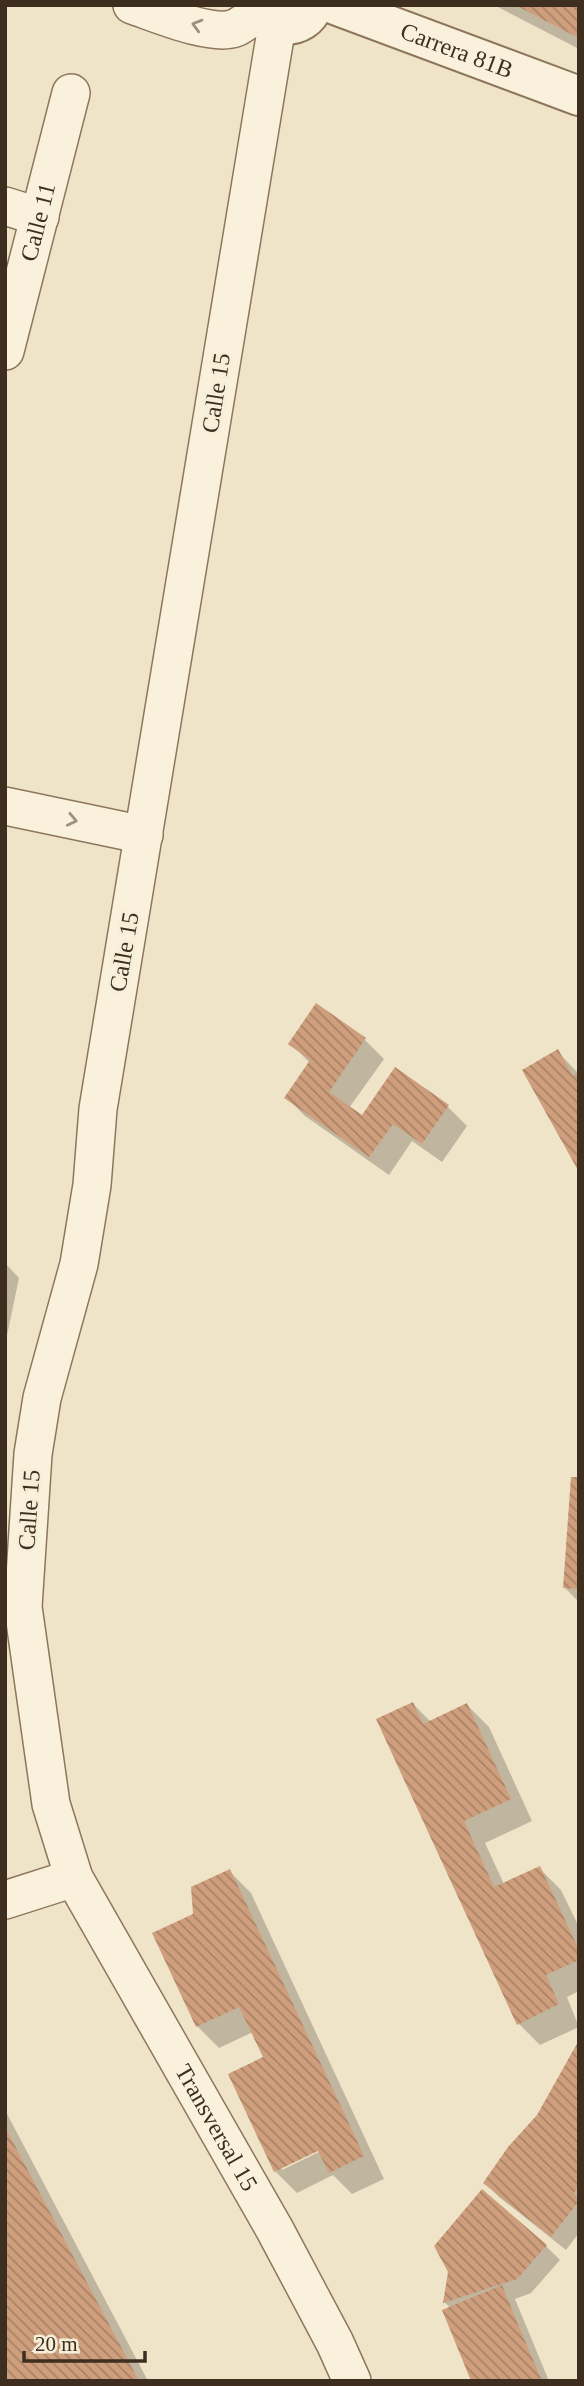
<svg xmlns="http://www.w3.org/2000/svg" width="584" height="2386" viewBox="0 0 584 2386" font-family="Georgia,serif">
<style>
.shadow{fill:#0003;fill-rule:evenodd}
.building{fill:url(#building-back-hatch)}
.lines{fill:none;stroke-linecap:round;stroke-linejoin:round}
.minor-casing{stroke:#8d765c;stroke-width:40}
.tertiary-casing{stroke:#8d765c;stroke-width:42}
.minor{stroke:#faf1dc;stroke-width:37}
.tertiary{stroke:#faf1dc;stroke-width:38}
.oneway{stroke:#9c907e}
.labels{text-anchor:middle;stroke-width:6;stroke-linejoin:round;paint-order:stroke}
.street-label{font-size:24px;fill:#3d2e20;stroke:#f7eed8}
</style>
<defs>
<pattern id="building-back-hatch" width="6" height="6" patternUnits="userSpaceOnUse" patternTransform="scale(1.75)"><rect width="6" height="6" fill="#cf9f7d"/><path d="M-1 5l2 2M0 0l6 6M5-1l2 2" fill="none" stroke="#a98266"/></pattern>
</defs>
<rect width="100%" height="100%" fill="#f0e4c8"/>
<g class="shadow">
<path d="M494 5H579V49Z"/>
<path d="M365 1040 384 1059 349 1108 362 1118 395 1070 448 1107 467 1126 442 1162 412 1141 389 1175 305 1116 286 1097 310 1063 290 1043Z"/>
<path d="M558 1052 579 1074V1168Z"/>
<path d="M5 1263 19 1278 5 1345Z"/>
<path d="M579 1479V1602L564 1587Z"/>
<path d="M413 1704 431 1722 467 1705 489 1727 532 1821 485 1843 504 1884 539 1868 561 1890 579 1927V1991L567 1997 579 2027 540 2045 518 2023Z"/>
<path d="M229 1871 251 1893 384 2179 352 2194 333 2175 297 2193 275 2171 265 2058 253 2032 219 2048 197 2026 195 1915ZM325 2145 327 2148 282 2170V2166Z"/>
<path d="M579 2044V2233L566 2250 499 2197 485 2183 538 2116Z"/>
<path d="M5 2110 148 2381H5Z"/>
<path d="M546 2246 560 2260 531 2293 515 2299 549 2381H474L451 2308 445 2303 450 2271Z"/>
</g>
<g class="building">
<path d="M515 5H579V38L571 34Z"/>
<path d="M316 1003 366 1038 329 1092 362 1115 395 1067 449 1105 422 1144 393 1124 369 1157 284 1098 310 1060 288 1044Z"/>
<path d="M558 1049 573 1076 579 1072V1172L522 1070Z"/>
<path d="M571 1477H579V1589L563 1588Z"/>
<path d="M413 1702 423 1724 467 1703 511 1799 464 1821 494 1887 540 1866 579 1950V1960L546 1975 559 2004 517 2025 376 1719Z"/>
<path d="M230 1869 364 2156 329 2173 318 2151 274 2172 228 2074 263 2057 239 2007 196 2027 152 1933 193 1914 191 1887Z"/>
<path d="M579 2040V2186L574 2193 579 2201 551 2237 483 2183 508 2147 537 2115Z"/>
<path d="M5 2127 139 2381H5Z"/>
<path d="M482 2189 547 2245 517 2279 443 2303 448 2272 434 2246Z"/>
<path d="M502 2285 517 2322 542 2381H471L442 2310Z"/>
</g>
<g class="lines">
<g class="minor-casing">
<g id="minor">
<path d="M132 5C156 13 212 37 235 28 243 25 251 17 259 12"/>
<path id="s1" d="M277 25 98 1109 92 1185 79 1264 42 1398 33 1454 23 1607 51 1804 74 1878 275 2230 335 2343 352 2381"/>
<path d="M5 206 40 217"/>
<path id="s2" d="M5 351 71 93"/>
<path d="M5 806 144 835"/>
<path d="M5 1900 74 1878"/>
</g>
</g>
<g class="tertiary-casing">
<g id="tertiary">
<path d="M255 5C267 30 304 33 314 5"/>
<path id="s3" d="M335 5 579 96"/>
</g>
</g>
<use href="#minor" class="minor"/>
<use href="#tertiary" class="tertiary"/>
</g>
<defs><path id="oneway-chevron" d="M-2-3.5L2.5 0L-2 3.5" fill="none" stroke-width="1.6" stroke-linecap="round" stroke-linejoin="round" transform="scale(1.75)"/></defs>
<g class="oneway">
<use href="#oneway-chevron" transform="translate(197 25) rotate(-164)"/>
<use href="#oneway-chevron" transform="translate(72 820) rotate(12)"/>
</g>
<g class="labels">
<g class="street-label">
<text dy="8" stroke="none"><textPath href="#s3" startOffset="130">Carrera 81B</textPath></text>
<text dy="8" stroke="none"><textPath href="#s2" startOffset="133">Calle 11</textPath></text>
<text transform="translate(216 393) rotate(-81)" y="8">Calle 15</text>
<text transform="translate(124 952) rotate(-80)" y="8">Calle 15</text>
<text transform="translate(29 1510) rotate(-86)" y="8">Calle 15</text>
<text dy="8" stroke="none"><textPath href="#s1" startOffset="2168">Transversal 15</textPath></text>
</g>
</g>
<rect width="584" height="2386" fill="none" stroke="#3d2e20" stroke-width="14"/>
<path d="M24 2351v10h121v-10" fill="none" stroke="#3d2e20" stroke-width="3.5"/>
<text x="35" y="2351" font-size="21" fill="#3d2e20" stroke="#f7eed8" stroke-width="5" paint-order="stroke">20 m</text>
</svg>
